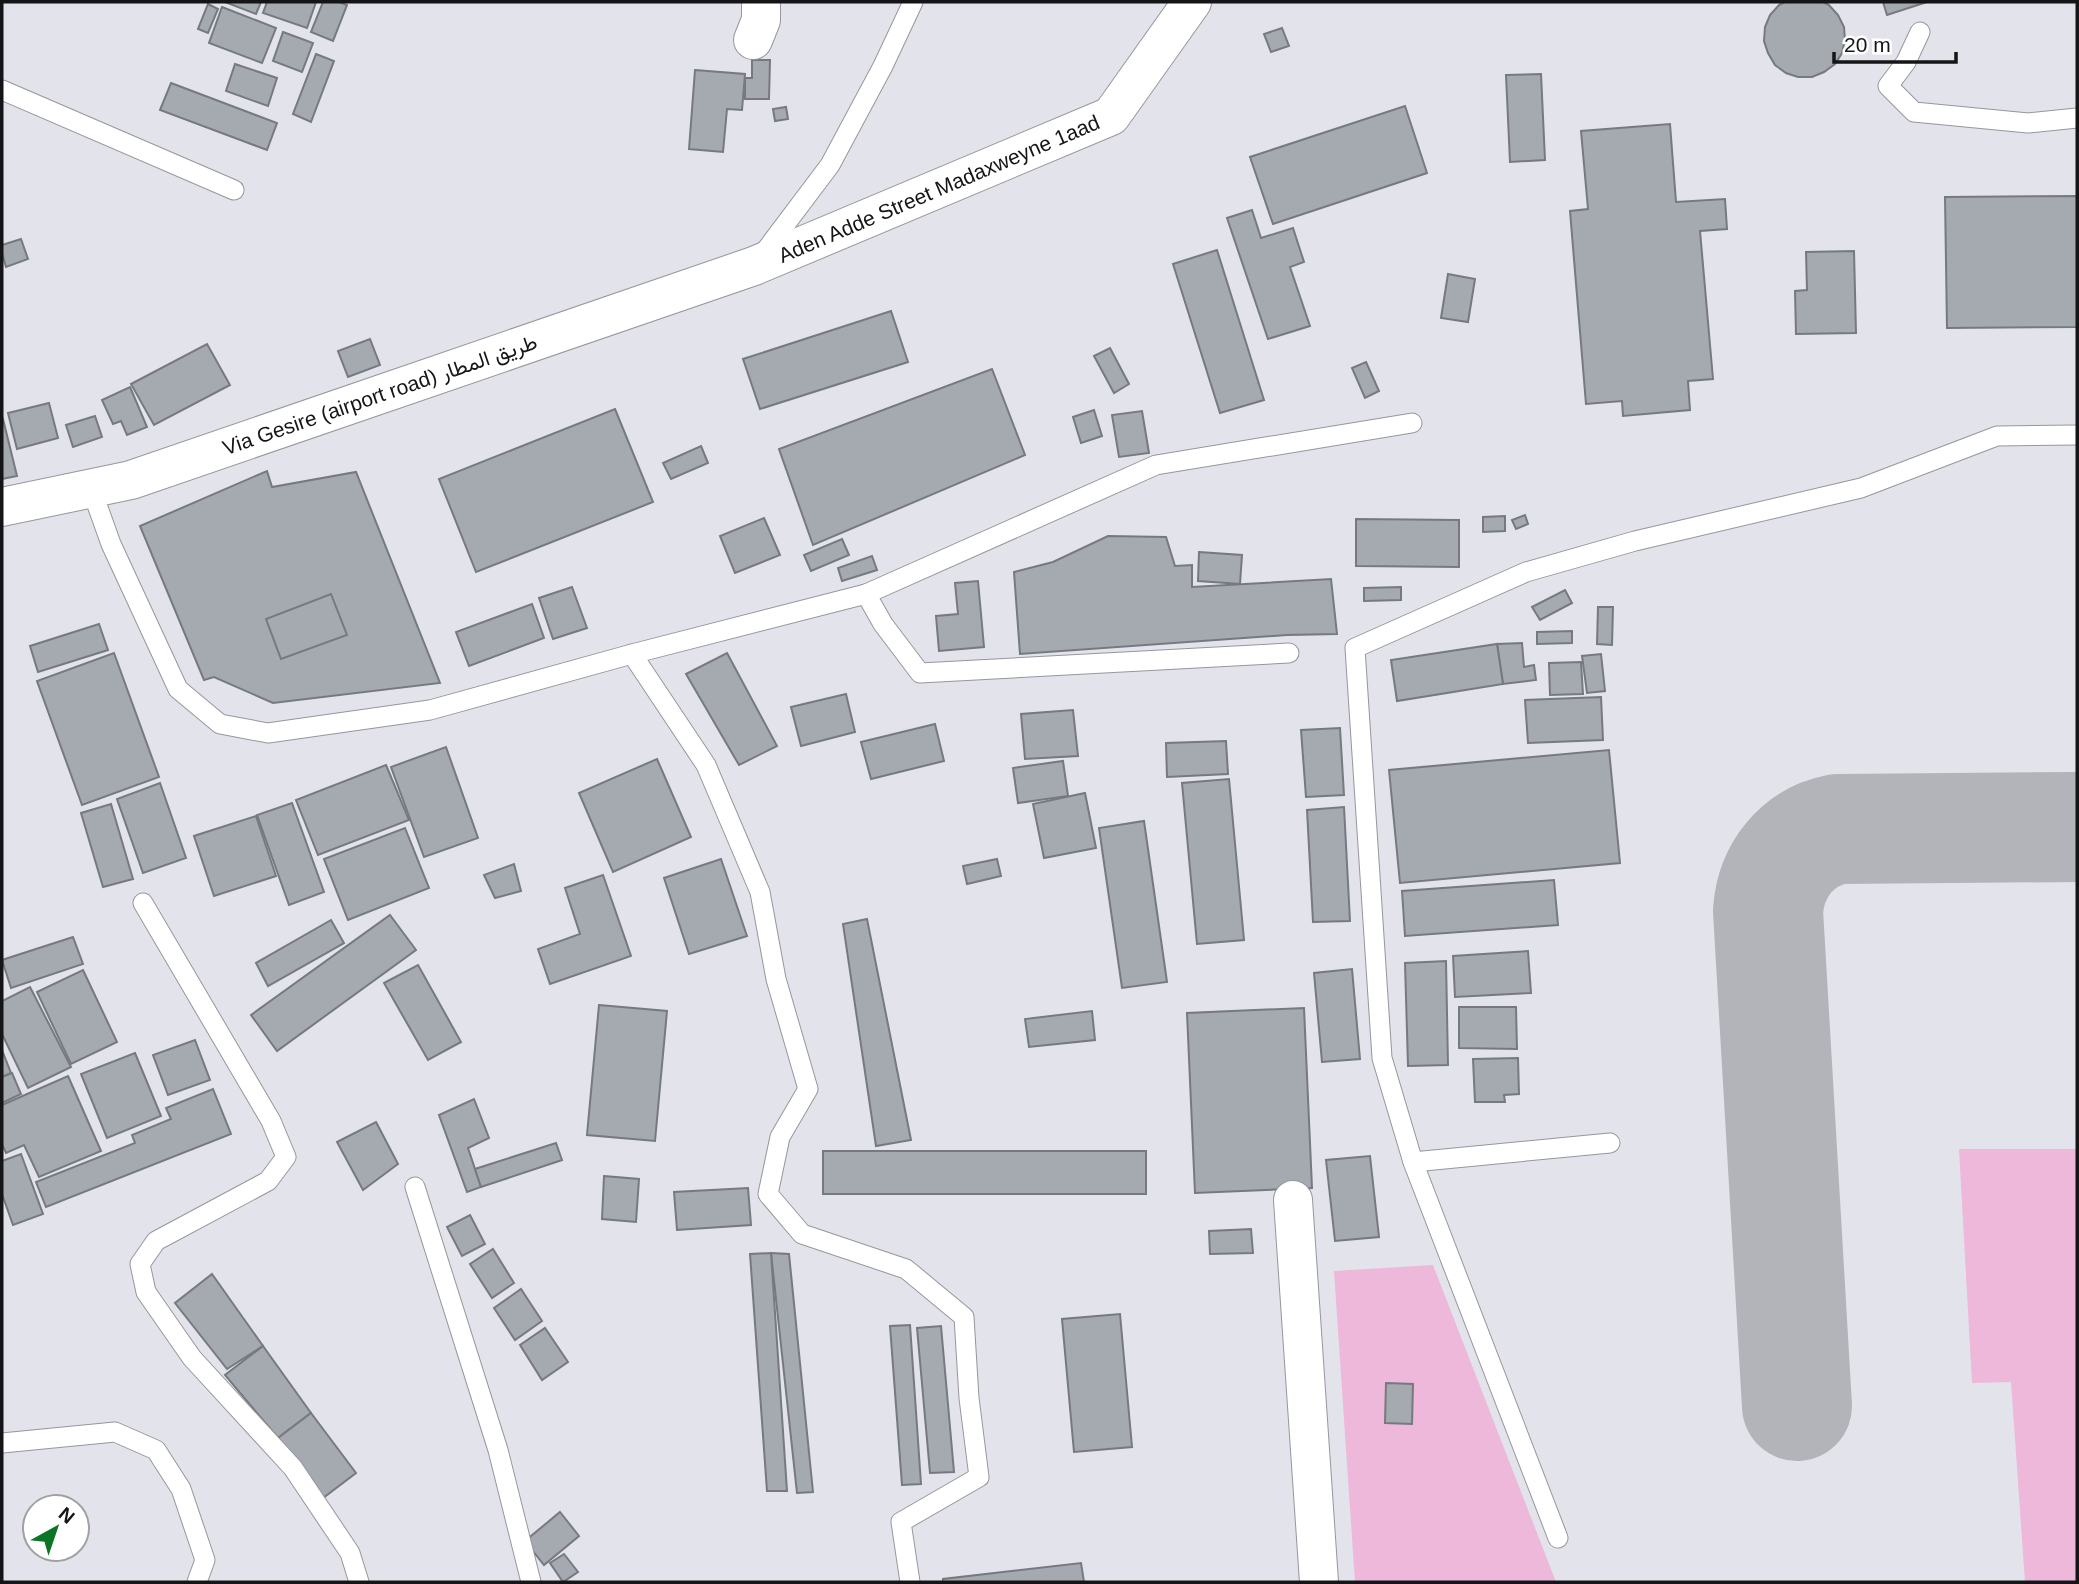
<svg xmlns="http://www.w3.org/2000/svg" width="2079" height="1584" viewBox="0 0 2079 1584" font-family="Arial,Vazirmatn,sans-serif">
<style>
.green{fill:#edb8d9}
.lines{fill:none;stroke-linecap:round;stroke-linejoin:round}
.taxiway{stroke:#b3b3ba;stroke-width:110}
.building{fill:#a5a9b0;stroke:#767a80;stroke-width:2}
.lane-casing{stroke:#96969d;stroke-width:21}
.street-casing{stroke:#96969d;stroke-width:40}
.lane{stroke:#fff;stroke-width:19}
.street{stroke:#fff;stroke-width:38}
.labels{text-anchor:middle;stroke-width:5;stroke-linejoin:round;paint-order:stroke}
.street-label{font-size:21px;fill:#151518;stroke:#fff}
</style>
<rect width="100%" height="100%" fill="#e3e3eb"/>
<g class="green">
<path d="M1959 1149H2077V1582H2025L2011 1382 1972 1383Z"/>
<path d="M1433 1265 1556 1582H1355L1334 1271Z"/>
</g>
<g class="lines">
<path class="taxiway" d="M1797 1406 1768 911C1771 870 1797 837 1838 829L2077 827"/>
</g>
<g class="building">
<path d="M225 2H261L256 14Z"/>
<path d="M267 2H316L307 28 263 13Z"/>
<path d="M323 2H339L347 5 333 41 311 32Z"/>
<path d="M1785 2H1823L1829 5 1838 15 1844 27 1845 40 1842 53 1835 64 1824 72 1812 77H1798L1786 73 1775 65 1768 53 1764 41 1765 27 1770 15 1779 5Z"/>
<path d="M1883 2H1927L1887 15Z"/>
<path d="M208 4 218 9 208 33 198 29Z"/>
<path d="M222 7 276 28 262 63 209 43Z"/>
<path d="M1282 28 1289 46 1271 52 1264 34Z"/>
<path d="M283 32 313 43 302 72 273 61Z"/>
<path d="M316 54 334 61 311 122 293 114Z"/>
<path d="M752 60H770L769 99H745V78H752Z"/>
<path d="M235 64 277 78 268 106 226 91Z"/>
<path d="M695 70 745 74 742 110 727 109 723 152 689 149Z"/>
<path d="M1541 74 1545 160 1510 162 1506 75Z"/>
<path d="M171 83 277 123 267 150 160 110Z"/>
<path d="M1405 106 1427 173 1273 224 1250 157Z"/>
<path d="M786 107 788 119 775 121 773 109Z"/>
<path d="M1670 124 1676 202 1725 199 1727 229 1700 231 1713 379 1688 381 1690 410 1623 416 1622 401 1586 404 1570 211 1588 209 1581 131Z"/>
<path d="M2077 196V327L1947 328 1945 197Z"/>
<path d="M1252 210 1261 238 1293 228 1304 262 1290 267 1310 326 1268 339 1227 218Z"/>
<path d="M21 239 28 259 6 267 2 253V245Z"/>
<path d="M1217 250 1264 400 1220 413 1173 264Z"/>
<path d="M1854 251 1856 333 1796 334 1795 291 1807 290 1806 252Z"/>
<path d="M1448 274 1475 279 1468 322 1441 318Z"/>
<path d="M891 311 908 362 760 409 743 359Z"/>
<path d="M370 339 380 365 348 377 338 351Z"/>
<path d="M207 344 230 385 154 425 131 384Z"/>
<path d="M1110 348 1129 384 1114 393 1094 356Z"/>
<path d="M1366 362 1379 391 1365 398 1352 368Z"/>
<path d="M992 369 1025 455 813 545 779 449Z"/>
<path d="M130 387 147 427 127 435 121 421 113 424 102 400Z"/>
<path d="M49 403 58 438 17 449 8 413Z"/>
<path d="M615 409 653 502 476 572 439 479Z"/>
<path d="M1094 410 1102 436 1081 443 1073 417Z"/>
<path d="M1142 411 1149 453 1119 457 1112 415Z"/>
<path d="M95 416 102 437 73 447 66 425Z"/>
<path d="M3 419 17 476 2 479V420Z"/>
<path d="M701 446 708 463 671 479 663 463Z"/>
<path d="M267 471 272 487 356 472 440 683 273 703 214 677 204 680 140 526Z"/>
<path d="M1525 515 1528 524 1516 529 1512 520Z"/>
<path d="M1505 516V531L1483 532V517Z"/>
<path d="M764 518 780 555 735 573 720 536Z"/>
<path d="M1356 519 1459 520V567L1356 566Z"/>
<path d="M1108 536 1166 537 1175 566 1192 565V587L1331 579 1337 634 1287 635 1020 654 1014 572 1053 562Z"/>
<path d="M842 539 849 555 811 571 804 555Z"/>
<path d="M1199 552 1242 555 1240 584 1198 581Z"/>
<path d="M872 556 877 570 842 581 838 568Z"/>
<path d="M978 581 984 647 939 651 936 616 958 614 955 583Z"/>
<path d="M572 587 587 628 553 639 539 598Z"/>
<path d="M1401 587V600L1364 601V588Z"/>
<path d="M1565 590 1572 603 1540 620 1532 607Z"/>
<path d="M331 594 347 635 281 659 266 619Z"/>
<path d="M532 604 544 638 469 666 456 632Z"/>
<path d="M1598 607H1613L1612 645 1597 644Z"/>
<path d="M99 624 108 650 38 672 30 646Z"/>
<path d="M1572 631V643L1537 644V632Z"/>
<path d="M1522 643 1524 667 1534 665 1536 680 1503 684 1497 644Z"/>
<path d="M1497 644 1503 684 1397 701 1391 660Z"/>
<path d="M114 653 159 777 82 805 37 681Z"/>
<path d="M727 653 777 746 739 765 686 674Z"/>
<path d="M1601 654 1605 691 1587 693 1582 656Z"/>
<path d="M1581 662 1583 694 1550 695 1549 663Z"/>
<path d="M846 694 855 732 801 746 791 707Z"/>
<path d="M1601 697 1603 740 1528 743 1525 700Z"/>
<path d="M1073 710 1078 756 1025 759 1021 714Z"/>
<path d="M935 724 944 761 871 779 861 742Z"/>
<path d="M1340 728 1344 795 1306 797 1301 730Z"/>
<path d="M1226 741 1228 774 1167 777 1166 743Z"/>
<path d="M446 747 478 838 424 857 391 767Z"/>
<path d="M1609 750 1620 863 1400 883 1389 770Z"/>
<path d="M657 759 691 837 613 872 579 793Z"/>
<path d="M1063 761 1068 796 1018 803 1013 768Z"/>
<path d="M386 765 409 820 318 855 296 800Z"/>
<path d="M1229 779 1244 940 1197 944 1182 783Z"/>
<path d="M160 783 186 858 143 873 117 799Z"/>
<path d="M1085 793 1096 848 1044 858 1033 804Z"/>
<path d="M292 803 324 892 289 905 257 815Z"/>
<path d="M111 804 133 879 103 887 81 813Z"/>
<path d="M1344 807 1350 921 1313 922 1307 810Z"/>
<path d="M256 816 276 876 214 896 194 836Z"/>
<path d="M1144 821 1167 982 1122 988 1099 828Z"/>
<path d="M405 828 429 888 348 920 324 859Z"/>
<path d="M721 859 747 936 689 954 664 878Z"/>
<path d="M997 859 1001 876 967 884 963 866Z"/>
<path d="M514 864 521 891 495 898 484 875Z"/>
<path d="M603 875 631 956 550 984 538 949 580 934 565 888Z"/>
<path d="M1554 880 1558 925 1405 936 1402 891Z"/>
<path d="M390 915 416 950 277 1051 251 1015Z"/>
<path d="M867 919 911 1140 876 1146 843 924Z"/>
<path d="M331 920 344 943 268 986 256 963Z"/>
<path d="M73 937 83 964 11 988 2 960Z"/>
<path d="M1528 951 1531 993 1455 997 1453 956Z"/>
<path d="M1446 961 1448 1065 1408 1066 1405 963Z"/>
<path d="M418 965 461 1042 428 1060 384 983Z"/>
<path d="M1352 969 1360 1059 1322 1062 1314 973Z"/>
<path d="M83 970 117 1042 71 1064 37 992Z"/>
<path d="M30 987 71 1067 28 1088 2 1034V1001Z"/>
<path d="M599 1005 667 1011 655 1141 587 1135Z"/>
<path d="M1459 1007H1516L1517 1049 1459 1048Z"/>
<path d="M1304 1008 1312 1188 1195 1193 1187 1013Z"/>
<path d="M1092 1011 1095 1040 1029 1047 1025 1019Z"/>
<path d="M195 1040 210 1080 168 1095 153 1055Z"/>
<path d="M2 1050 11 1073 2 1077Z"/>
<path d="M135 1053 161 1116 107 1138 81 1074Z"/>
<path d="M1518 1058 1519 1094 1504 1095 1505 1102H1475L1473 1059Z"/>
<path d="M12 1073 21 1094 2 1103V1077Z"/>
<path d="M68 1076 101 1151 39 1177 24 1145 6 1153 2 1144V1105Z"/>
<path d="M213 1089 231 1134 46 1207 36 1182 135 1143 132 1135 171 1119 166 1108Z"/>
<path d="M474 1099 489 1138 468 1148 481 1187 467 1192 439 1115Z"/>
<path d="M376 1122 398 1164 363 1190 337 1142Z"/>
<path d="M556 1143 562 1160 481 1187 475 1169Z"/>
<rect x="823" y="1151" width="323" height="43"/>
<path d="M21 1154 43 1214 13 1225 2 1194V1161Z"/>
<path d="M1370 1156 1379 1237 1335 1241 1326 1160Z"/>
<path d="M604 1176 639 1179 636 1222 602 1219Z"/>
<path d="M748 1188 751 1225 677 1230 674 1192Z"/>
<path d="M470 1215 485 1244 462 1256 447 1227Z"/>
<path d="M1251 1229 1253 1253 1210 1254 1209 1231Z"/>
<path d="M493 1249 514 1283 492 1298 470 1264Z"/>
<path d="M771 1253 789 1254 813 1492 797 1493Z"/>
<path d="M771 1253 787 1491H767L750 1254Z"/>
<path d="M212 1274 263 1346 227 1369 175 1303Z"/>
<path d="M521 1289 542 1321 515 1340 494 1308Z"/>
<path d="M1120 1314 1132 1447 1074 1452 1062 1319Z"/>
<path d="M910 1325 921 1484 902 1485 890 1326Z"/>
<path d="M941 1326 954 1472 930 1473 917 1328Z"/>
<path d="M545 1328 568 1362 542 1380 520 1345Z"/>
<path d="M263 1346 311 1413 278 1438 225 1375Z"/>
<path d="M1386 1383 1413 1384 1412 1424 1385 1423Z"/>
<path d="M311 1413 356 1473 323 1498 278 1438Z"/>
<path d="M560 1512 579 1536 544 1565 525 1541Z"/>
<path d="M564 1554 578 1572 563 1582 550 1563Z"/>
<path d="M1081 1563 1084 1582H943V1579Z"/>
</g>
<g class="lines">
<g class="lane-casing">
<g id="lane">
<path d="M1920 32 1906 62 1888 86 1914 112 2028 123 2077 118"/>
<path d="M2 90 234 190"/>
<path d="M763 254 830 165 883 66 913 2"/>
<path d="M91 488 111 544 178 689 220 724 268 733 430 710 632 654 866 594 1156 465 1412 423"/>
<path d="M866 594 883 624 920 673 1289 653"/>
<path d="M632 654 706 765 760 892 776 979 808 1089 780 1137 768 1194 802 1234 906 1269 964 1317 969 1398 979 1477 901 1522 910 1582"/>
<path d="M143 903 271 1121 286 1157 268 1181 156 1241 140 1264 146 1292 192 1358 293 1468 350 1553 359 1582"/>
<path d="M1413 1162 1610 1143"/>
<path d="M415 1187 498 1450 531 1582"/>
<path d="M2 1443 115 1432 156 1450 181 1489 205 1560 197 1582"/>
<path d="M1558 1538 1413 1162 1382 1058 1355 648 1526 572 1635 541 1861 488 1997 436 2077 435"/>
</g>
</g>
<g class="street-casing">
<g id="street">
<path d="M753 40 761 20V2"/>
<path d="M2 507 131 480 754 266 1111 116 1192 2"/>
<path d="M1293 1200 1319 1582"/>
</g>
</g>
<use href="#lane" class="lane"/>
<use href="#street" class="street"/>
</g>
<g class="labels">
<g class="street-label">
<text transform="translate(939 189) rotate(-23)" y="7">Aden Adde Street Madaxweyne 1aad</text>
<text transform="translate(380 395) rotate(-19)" y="7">Via Gesire (airport road) طريق المطار</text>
</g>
</g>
<rect width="2079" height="1584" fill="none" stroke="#151518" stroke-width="7"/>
<g transform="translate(56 1528) rotate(40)"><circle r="33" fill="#ffffff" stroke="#a1a1a3" stroke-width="2"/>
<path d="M0-5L12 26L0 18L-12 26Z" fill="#0c7425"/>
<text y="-10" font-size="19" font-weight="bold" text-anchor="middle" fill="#151518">N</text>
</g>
<path d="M1834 52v10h122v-10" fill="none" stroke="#151518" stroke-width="3.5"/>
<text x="1844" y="52" font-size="21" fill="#151518" stroke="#ffffff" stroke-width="5" paint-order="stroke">20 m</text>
</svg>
